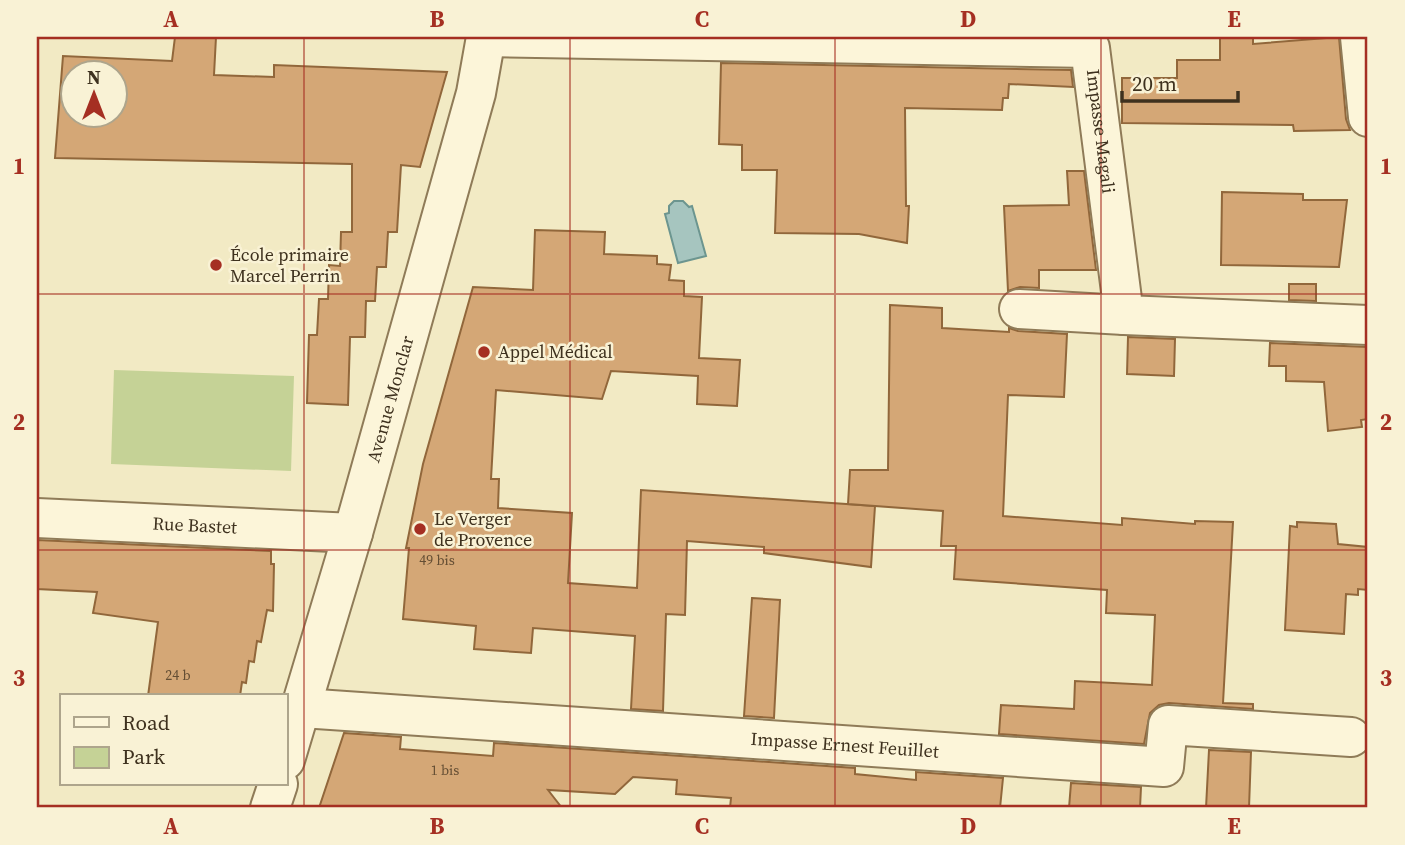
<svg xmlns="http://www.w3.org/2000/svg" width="1405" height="845" viewBox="0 0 1405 845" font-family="'Source Serif 4',serif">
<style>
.green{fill:#c5d296}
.water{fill:#a6c5bf;stroke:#6c958f;stroke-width:2}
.building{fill:#d4a776;stroke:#91673b;stroke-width:2;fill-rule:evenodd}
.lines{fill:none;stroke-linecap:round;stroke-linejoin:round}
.minor-casing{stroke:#8f7b58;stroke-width:42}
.minor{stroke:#fcf5d9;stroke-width:38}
.grid{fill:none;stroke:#a52f22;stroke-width:2;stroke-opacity:0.55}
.poi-dot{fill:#a52f22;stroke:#f9f2d5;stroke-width:2.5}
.labels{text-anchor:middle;stroke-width:5;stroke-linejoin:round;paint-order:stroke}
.number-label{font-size:14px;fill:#644e34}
.street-label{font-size:18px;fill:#3e311e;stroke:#f9f2d5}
.poi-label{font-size:18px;fill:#3e311e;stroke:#f9f2d5;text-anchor:start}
.neatline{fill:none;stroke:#a52f22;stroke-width:2.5}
.grid-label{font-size:23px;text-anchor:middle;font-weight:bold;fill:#a52f22}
</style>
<rect width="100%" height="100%" fill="#f2eac4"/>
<path class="green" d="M114 370 294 376 291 471 111 464Z"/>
<path class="water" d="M674 201H683L689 207 692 206 706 256 678 263 665 214 669 213V206Z"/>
<g class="building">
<path d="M175 37H216L214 75 274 77V65L447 72 420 167 401 165 397 232H388L386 267H377L375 301H366L365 337H350L348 405 307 403 309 335H317L319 299H328L329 265 340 266 341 232H352V164L55 158 63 56 172 61ZM74 74H116V116H74Z"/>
<path d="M1220 37H1253V44L1339 37 1346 119 1350 130 1294 131 1293 125 1122 123V78H1177V60H1220Z"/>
<path d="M721 63 1071 70 1073 87 1009 84 1008 98H1003L1002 110 905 108 906 206H909L907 243 859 234 775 233 777 170H742V145L719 144Z"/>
<path d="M1067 171H1084L1096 270H1039V288L1020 287 1008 291 1004 206 1069 205Z"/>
<path d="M1222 192 1303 194V200H1347L1339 267 1221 265Z"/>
<path d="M535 230 605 232 604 254 657 256V264L671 265 669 280 684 281V296L702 297 699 358 740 360 737 406 697 404 698 376 611 371 602 399 496 390 491 479H499L498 508 572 513 568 583 637 588 641 490 875 506 871 567 764 553V547L687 541 685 615 666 614 663 711 631 709 635 636 533 628 531 653 474 649 476 626 403 619 409 548H406L423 464 473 287 533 290Z"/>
<path d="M1289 284H1316V301L1289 300Z"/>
<path d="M890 305 942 308V328L1009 332V328L1018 331 1067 334 1064 397 1008 395 1003 516 1122 525V518L1195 524V521L1233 522 1223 703 1253 704V709L1169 703 1159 705 1150 713 1144 744 999 734 1001 705 1074 709 1075 681 1152 685 1155 615 1106 613 1107 590 954 579 956 546H941L943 511 848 504 850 470H888Z"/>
<path d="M1128 337 1175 339 1174 376 1127 374Z"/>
<path d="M1270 343 1368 347V419L1361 420 1362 427 1328 431 1324 382 1286 381V366H1269Z"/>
<path d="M1297 522 1336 524 1338 544 1368 547V590L1358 589V595L1346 594 1344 634 1285 630 1290 526 1297 527Z"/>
<path d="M37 540 271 551V564H274L273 611 267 610 261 642 257 641 254 662 249 661 246 683 242 682 240 696H148L158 622 93 613 97 592 37 589Z"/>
<path d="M752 598 780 600 774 718 744 716Z"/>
<path d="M344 733 401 737 400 749 493 756 494 743 855 768V774L916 780V772L1003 778 1000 808H730L731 798 676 794 677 780 633 777 615 794 548 790 562 808H319Z"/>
<path d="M1209 750 1251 752 1249 808H1206Z"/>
<path d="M1071 783 1141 787 1140 808H1069Z"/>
</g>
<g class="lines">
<g class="minor-casing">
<g id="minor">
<path id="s1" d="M486 37 1090 48 1124 315 1368 325"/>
<path d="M1360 37 1368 117"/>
<path d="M1019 309 1124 315"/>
<path id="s2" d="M37 518 353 533"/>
<path id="s3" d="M302 708 1164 767 1168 725 1351 737"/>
<path id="s4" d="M285 760 353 533 476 93 486 37"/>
<path d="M270 808 278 784"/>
</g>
</g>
<use href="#minor" class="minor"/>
</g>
<path class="grid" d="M304 37V808M570 37V808M835 37V808M1101 37V808M37 294H1368M37 550H1368"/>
<g class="poi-dot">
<circle cx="216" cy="265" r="7"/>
<circle cx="484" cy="352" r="7"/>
<circle cx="420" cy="529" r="7"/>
</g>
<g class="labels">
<g class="number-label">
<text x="437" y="565">49 bis</text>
<text x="178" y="680">24 b</text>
<text x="445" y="775">1 bis</text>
</g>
<g class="street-label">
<text dy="6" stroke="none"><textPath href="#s1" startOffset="688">Impasse Magali</textPath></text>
<text dy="6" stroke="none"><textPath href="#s4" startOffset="376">Avenue Monclar</textPath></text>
<text dy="6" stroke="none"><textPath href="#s2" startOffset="158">Rue Bastet</textPath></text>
<text dy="6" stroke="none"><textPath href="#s3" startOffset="544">Impasse Ernest Feuillet</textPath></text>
</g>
<g class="poi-label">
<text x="230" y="261">École primaire<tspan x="230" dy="21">Marcel Perrin</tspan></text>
<text x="498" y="358">Appel Médical</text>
<text x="434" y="525">Le Verger<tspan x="434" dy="21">de Provence</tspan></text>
</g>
</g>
<rect width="1405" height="845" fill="none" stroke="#f9f2d5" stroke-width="77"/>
<rect x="60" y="694" width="228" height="91" fill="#f9f2d5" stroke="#aea58c" stroke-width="2"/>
<rect x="74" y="717" width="35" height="10" fill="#fcf5d9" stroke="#aea58c" stroke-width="2"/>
<text x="122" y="730" font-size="21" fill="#3e311e">Road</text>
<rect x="74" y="747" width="35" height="21" fill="#c5d296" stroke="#aea58c" stroke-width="2"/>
<text x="122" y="764" font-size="21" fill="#3e311e">Park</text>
<g transform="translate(94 94)"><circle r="33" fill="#f9f2d5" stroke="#aea58c" stroke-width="2"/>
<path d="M0-5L12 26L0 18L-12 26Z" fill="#a52f22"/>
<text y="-10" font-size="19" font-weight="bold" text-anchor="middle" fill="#3e311e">N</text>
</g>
<path d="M1122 91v10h116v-10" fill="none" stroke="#3e311e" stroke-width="3.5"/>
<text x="1132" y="91" font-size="21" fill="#3e311e" stroke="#f9f2d5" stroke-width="5" paint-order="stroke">20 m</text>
<rect x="38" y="38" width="1328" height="768" class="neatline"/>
<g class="grid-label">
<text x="171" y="27">A</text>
<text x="437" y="27">B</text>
<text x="702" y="27">C</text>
<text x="968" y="27">D</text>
<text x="1234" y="27">E</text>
<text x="19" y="174">1</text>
<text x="1386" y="174">1</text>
<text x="19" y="430">2</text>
<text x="1386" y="430">2</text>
<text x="19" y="686">3</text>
<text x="1386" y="686">3</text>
<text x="171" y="834">A</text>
<text x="437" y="834">B</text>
<text x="702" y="834">C</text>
<text x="968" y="834">D</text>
<text x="1234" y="834">E</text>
</g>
</svg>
